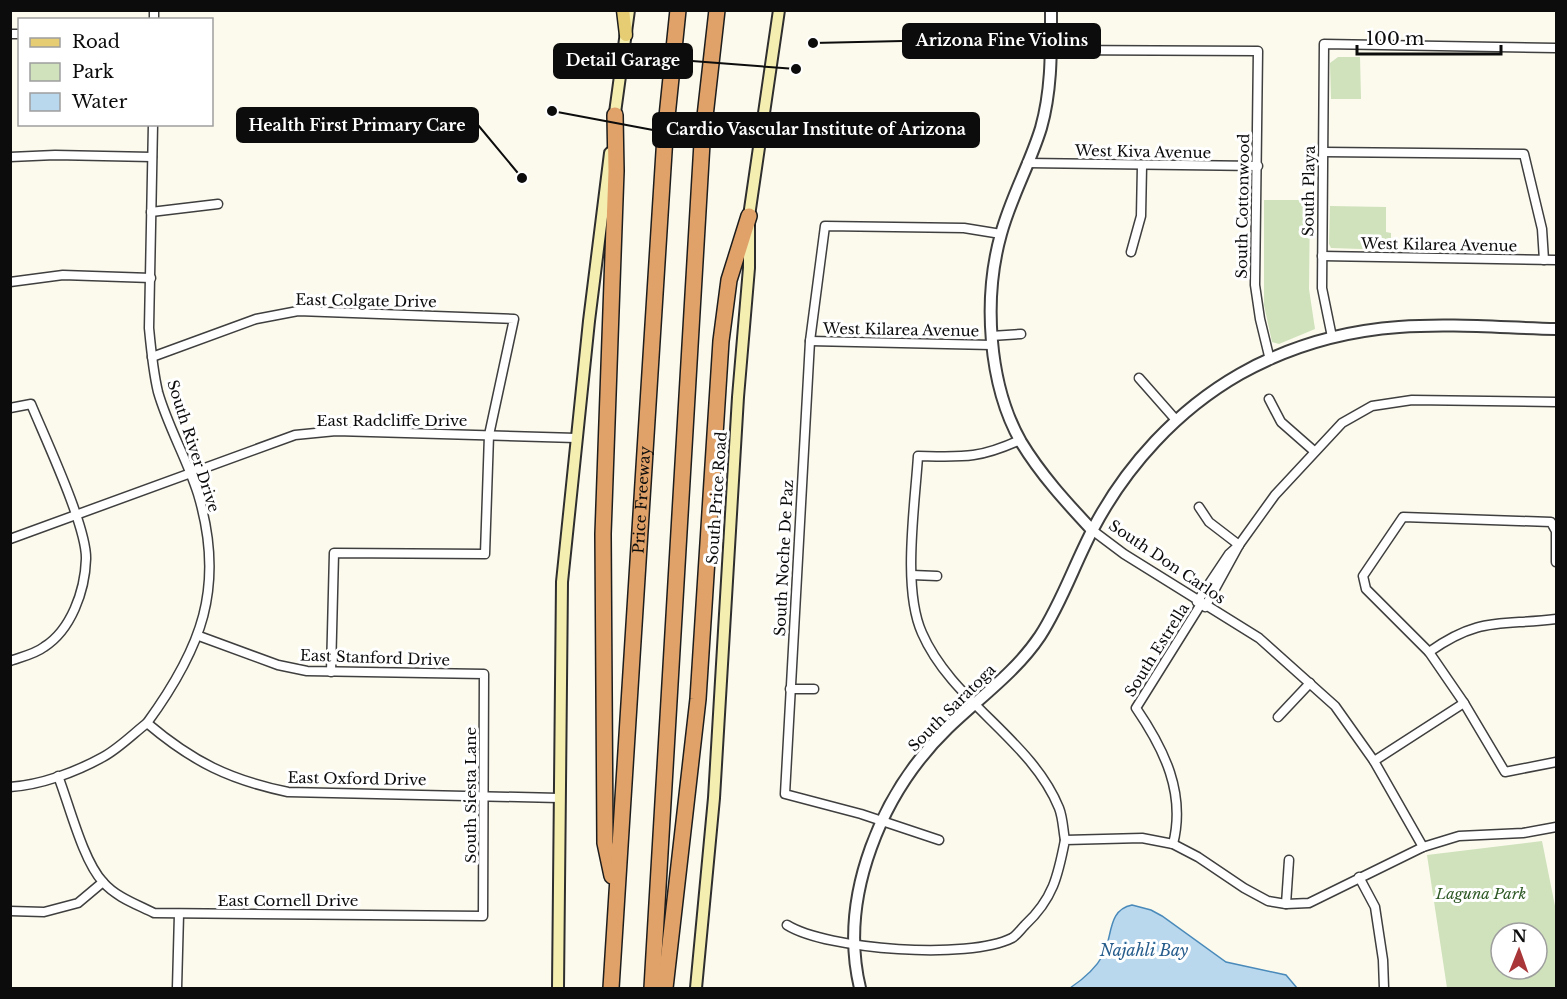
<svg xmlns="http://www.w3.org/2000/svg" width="1567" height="999" viewBox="0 0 1567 999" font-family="'Libre Baskerville',serif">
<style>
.green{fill:#cfe2bc;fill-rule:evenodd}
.water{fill:#b9d8ed;stroke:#4a8aba;stroke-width:1.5}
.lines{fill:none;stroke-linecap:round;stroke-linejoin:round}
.minor-casing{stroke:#3f3f3f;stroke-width:11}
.tertiary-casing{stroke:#3f3f3f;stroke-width:14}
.secondary-casing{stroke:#2e2e2e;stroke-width:14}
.primary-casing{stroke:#1d1d1d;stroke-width:15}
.motorway-casing{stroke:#1d1d1d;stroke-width:18}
.minor{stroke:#fff;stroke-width:8}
.tertiary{stroke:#fff;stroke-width:10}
.secondary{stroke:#f4eeb1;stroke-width:10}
.primary{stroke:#e6cd74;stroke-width:12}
.motorway{stroke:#e0a268;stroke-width:15}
.labels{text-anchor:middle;stroke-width:6;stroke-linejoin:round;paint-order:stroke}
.street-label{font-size:15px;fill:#0c0c0c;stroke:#fff}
.park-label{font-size:15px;font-style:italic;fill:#2f5a26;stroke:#fff}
.water-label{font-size:16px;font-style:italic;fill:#275d8c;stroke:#fff}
.leader{fill:none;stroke:#0c0c0c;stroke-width:2}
.callout-dot{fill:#0c0c0c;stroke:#fff;stroke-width:2}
.callout{fill:#0c0c0c;stroke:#0c0c0c;stroke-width:2}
.callout-label{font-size:16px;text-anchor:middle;font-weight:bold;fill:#fff}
</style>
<rect width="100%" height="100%" fill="#fcfaed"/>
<g class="green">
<path d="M1338 57H1360L1361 99H1331L1330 63Z"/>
<path d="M1264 200H1310L1309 289 1315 329 1279 344 1272 342 1264 305Z"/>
<path d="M1330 206 1386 207V232L1391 233V250L1331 248 1329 244Z"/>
<path d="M1542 841 1556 911V988H1447L1427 855ZM1501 933H1537V969H1501Z"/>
</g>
<path class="water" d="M1132 905 1151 910 1162 916 1226 962 1286 975 1297 988H1070C1082 980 1096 968 1103 955 1113 937 1107 910 1132 905Z"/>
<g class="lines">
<g class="minor-casing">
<g id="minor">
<path d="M154 20V10"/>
<path d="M10 34H20"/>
<path d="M1051 50 1258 51 1255 285 1260 319 1270 360"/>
<path d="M1324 152 1524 154 1542 229 1544 260"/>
<path d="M10 157 55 155 152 157"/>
<path d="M1027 163 1258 166"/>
<path d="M151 212 218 204"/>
<path d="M1131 252 1141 216 1142 166"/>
<path d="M1322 256 1556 260"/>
<path d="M10 282 63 275 151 278"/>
<path d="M991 336 1021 334"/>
<path d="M1332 337 1322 288 1324 44 1556 48"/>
<path d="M810 341 992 345"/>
<path d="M152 357 256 319 298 311 514 319 489 435 485 554 334 553 331 672"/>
<path d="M1139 378 1176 420"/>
<path d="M1269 399 1281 422 1314 451"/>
<path d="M10 408 31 404C45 438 87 527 86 559 85 591 71 630 44 647 35 654 21 657 10 661"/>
<path d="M1020 440C978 459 963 457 918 456 915 505 902 589 922 633 952 702 1031 739 1059 808 1063 818 1063 830 1065 840"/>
<path d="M1199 507 1209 522 1239 545"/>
<path d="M1092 530 1124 554 1259 638 1335 706 1374 761 1423 847"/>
<path d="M10 539 295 435 336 431 576 438"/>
<path d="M1556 562V531L1551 522 1403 517 1363 576 1366 589 1429 652 1464 703 1505 772 1556 762"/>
<path d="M912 575 937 576"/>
<path d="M1197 602 1229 554 1239 545 1275 495 1342 423 1372 406 1412 400 1556 402"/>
<path d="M1205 607 1239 545"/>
<path d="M1429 652C1480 616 1500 626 1556 619"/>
<path d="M790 689H814"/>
<path d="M1278 717 1310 683"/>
<path d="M147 723C201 649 226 587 198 494 187 459 168 427 158 392 153 371 151 349 149 328L153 124"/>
<path d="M1374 761 1464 703"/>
<path d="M58 776C69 804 83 861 103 882 116 897 136 904 154 913L483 916 484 674 307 671 278 665 199 636"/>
<path d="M10 787C41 785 76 772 103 757 118 749 133 734 147 723 193 762 230 780 288 792L559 798"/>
<path d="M939 840 861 814 785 794 810 341 825 226 964 228 1001 234"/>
<path d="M1173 844C1186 793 1164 749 1136 708L1201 604"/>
<path d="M1359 877 1375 907 1383 960 1384 988"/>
<path d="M1286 904 1289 860"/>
<path d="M10 911 44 912 78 903 103 882"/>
<path d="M787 925C827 950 969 960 1012 938 1017 935 1021 929 1025 925 1053 899 1058 876 1065 840L1142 838 1173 844 1198 857 1244 888 1268 901 1286 904 1309 903 1423 847 1459 836 1523 833 1556 827"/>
<path d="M177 988 179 914"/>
</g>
</g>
<g class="tertiary-casing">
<g id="tertiary">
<path d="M1051 10C1051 50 1052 89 1041 128 1030 164 1011 197 1001 234 983 298 988 384 1021 442 1041 475 1066 502 1092 530"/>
<path d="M860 988C838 896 882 792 948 728 979 698 1016 672 1040 636 1062 602 1074 565 1093 529 1126 466 1177 410 1240 374 1288 347 1344 331 1399 327 1451 323 1505 328 1556 329"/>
</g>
</g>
<g class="secondary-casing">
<g id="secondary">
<path d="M614 120 629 10"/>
<path d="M558 988 562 582 589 321 610 153"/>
<path d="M696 988 714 798 738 397 749 268V216L779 10"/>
</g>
</g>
<g class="primary-casing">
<path id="primary" d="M623 10 626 35"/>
</g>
<g class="motorway-casing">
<g id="motorway">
<path d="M612 876 605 843 603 534 616 171 615 115"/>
<path id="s1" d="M611 988 665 136 678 10"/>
<path d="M652 988 702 143 717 10"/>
<path d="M665 988 698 699 721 341 729 280 749 216"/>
</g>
</g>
<use href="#minor" class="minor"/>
<use href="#tertiary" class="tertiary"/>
<use href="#secondary" class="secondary"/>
<use href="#primary" class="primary"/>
<use href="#motorway" class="motorway"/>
</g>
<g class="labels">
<g class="street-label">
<text transform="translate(1143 152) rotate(1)" y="5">West Kiva Avenue</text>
<text transform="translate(1309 191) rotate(-89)" y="5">South Playa</text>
<text transform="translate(1243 206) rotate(-89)" y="5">South Cottonwood</text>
<text transform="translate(1439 245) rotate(1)" y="5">West Kilarea Avenue</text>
<text transform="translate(366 301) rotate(1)" y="5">East Colgate Drive</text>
<text transform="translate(901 330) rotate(1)" y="5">West Kilarea Avenue</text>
<text x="392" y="426">East Radcliffe Drive</text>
<text transform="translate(193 446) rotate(72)" y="5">South River Drive</text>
<text transform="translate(717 498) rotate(-86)" y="5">South Price Road</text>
<text dy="5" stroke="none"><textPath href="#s1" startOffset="489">Price Freeway</textPath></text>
<text transform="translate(784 558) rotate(-87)" y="5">South Noche De Paz</text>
<text transform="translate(1167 562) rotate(34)" y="5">South Don Carlos</text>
<text transform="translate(1157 650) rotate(-58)" y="5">South Estrella</text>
<text transform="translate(375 658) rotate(2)" y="5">East Stanford Drive</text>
<text transform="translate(952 708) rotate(-45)" y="5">South Saratoga</text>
<text transform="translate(357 779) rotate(1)" y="5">East Oxford Drive</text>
<text transform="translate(471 795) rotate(-90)" y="5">South Siesta Lane</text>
<text x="288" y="906">East Cornell Drive</text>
</g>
<g class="park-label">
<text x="1481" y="899">Laguna Park</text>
</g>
<g class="water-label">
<text x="1144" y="956">Najahli Bay</text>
</g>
</g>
<path class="leader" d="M813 43L903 41M796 69L692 61M522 178L478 125M552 111L653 130"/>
<g class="callout-dot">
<circle cx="813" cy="43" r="6"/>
<circle cx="796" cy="69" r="6"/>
<circle cx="522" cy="178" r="6"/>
<circle cx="552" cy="111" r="6"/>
</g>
<g class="callout">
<rect x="903" y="24" width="197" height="34" rx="6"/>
<rect x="554" y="44" width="138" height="34" rx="6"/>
<rect x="237" y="108" width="241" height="34" rx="6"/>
<rect x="653" y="113" width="326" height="34" rx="6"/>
</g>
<g class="callout-label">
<text x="1002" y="46">Arizona Fine Violins</text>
<text x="623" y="66">Detail Garage</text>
<text x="357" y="131">Health First Primary Care</text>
<text x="816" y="135">Cardio Vascular Institute of Arizona</text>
</g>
<rect width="1567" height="999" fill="none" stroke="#0c0c0c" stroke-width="24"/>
<rect x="18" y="18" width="195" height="108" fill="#ffffff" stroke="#9e9e9e" stroke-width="1.5"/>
<rect x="30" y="38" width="30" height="9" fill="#e6cd74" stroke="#9e9e9e" stroke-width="1.5"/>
<text x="72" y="48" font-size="18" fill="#0c0c0c">Road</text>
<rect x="30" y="63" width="30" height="18" fill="#cfe2bc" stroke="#9e9e9e" stroke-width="1.5"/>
<text x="72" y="78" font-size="18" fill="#0c0c0c">Park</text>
<rect x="30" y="93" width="30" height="18" fill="#b9d8ed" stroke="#9e9e9e" stroke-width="1.5"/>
<text x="72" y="108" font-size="18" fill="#0c0c0c">Water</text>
<g transform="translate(1519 951) rotate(1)"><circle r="28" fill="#ffffff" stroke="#9e9e9e" stroke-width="1.5"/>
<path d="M0-4.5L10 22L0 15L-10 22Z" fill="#a9373a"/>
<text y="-9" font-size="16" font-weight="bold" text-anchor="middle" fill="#0c0c0c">N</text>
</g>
<path d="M1357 45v9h144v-9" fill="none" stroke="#0c0c0c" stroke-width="3"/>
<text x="1366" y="45" font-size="18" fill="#0c0c0c" stroke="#ffffff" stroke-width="4.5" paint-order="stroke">100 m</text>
</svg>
